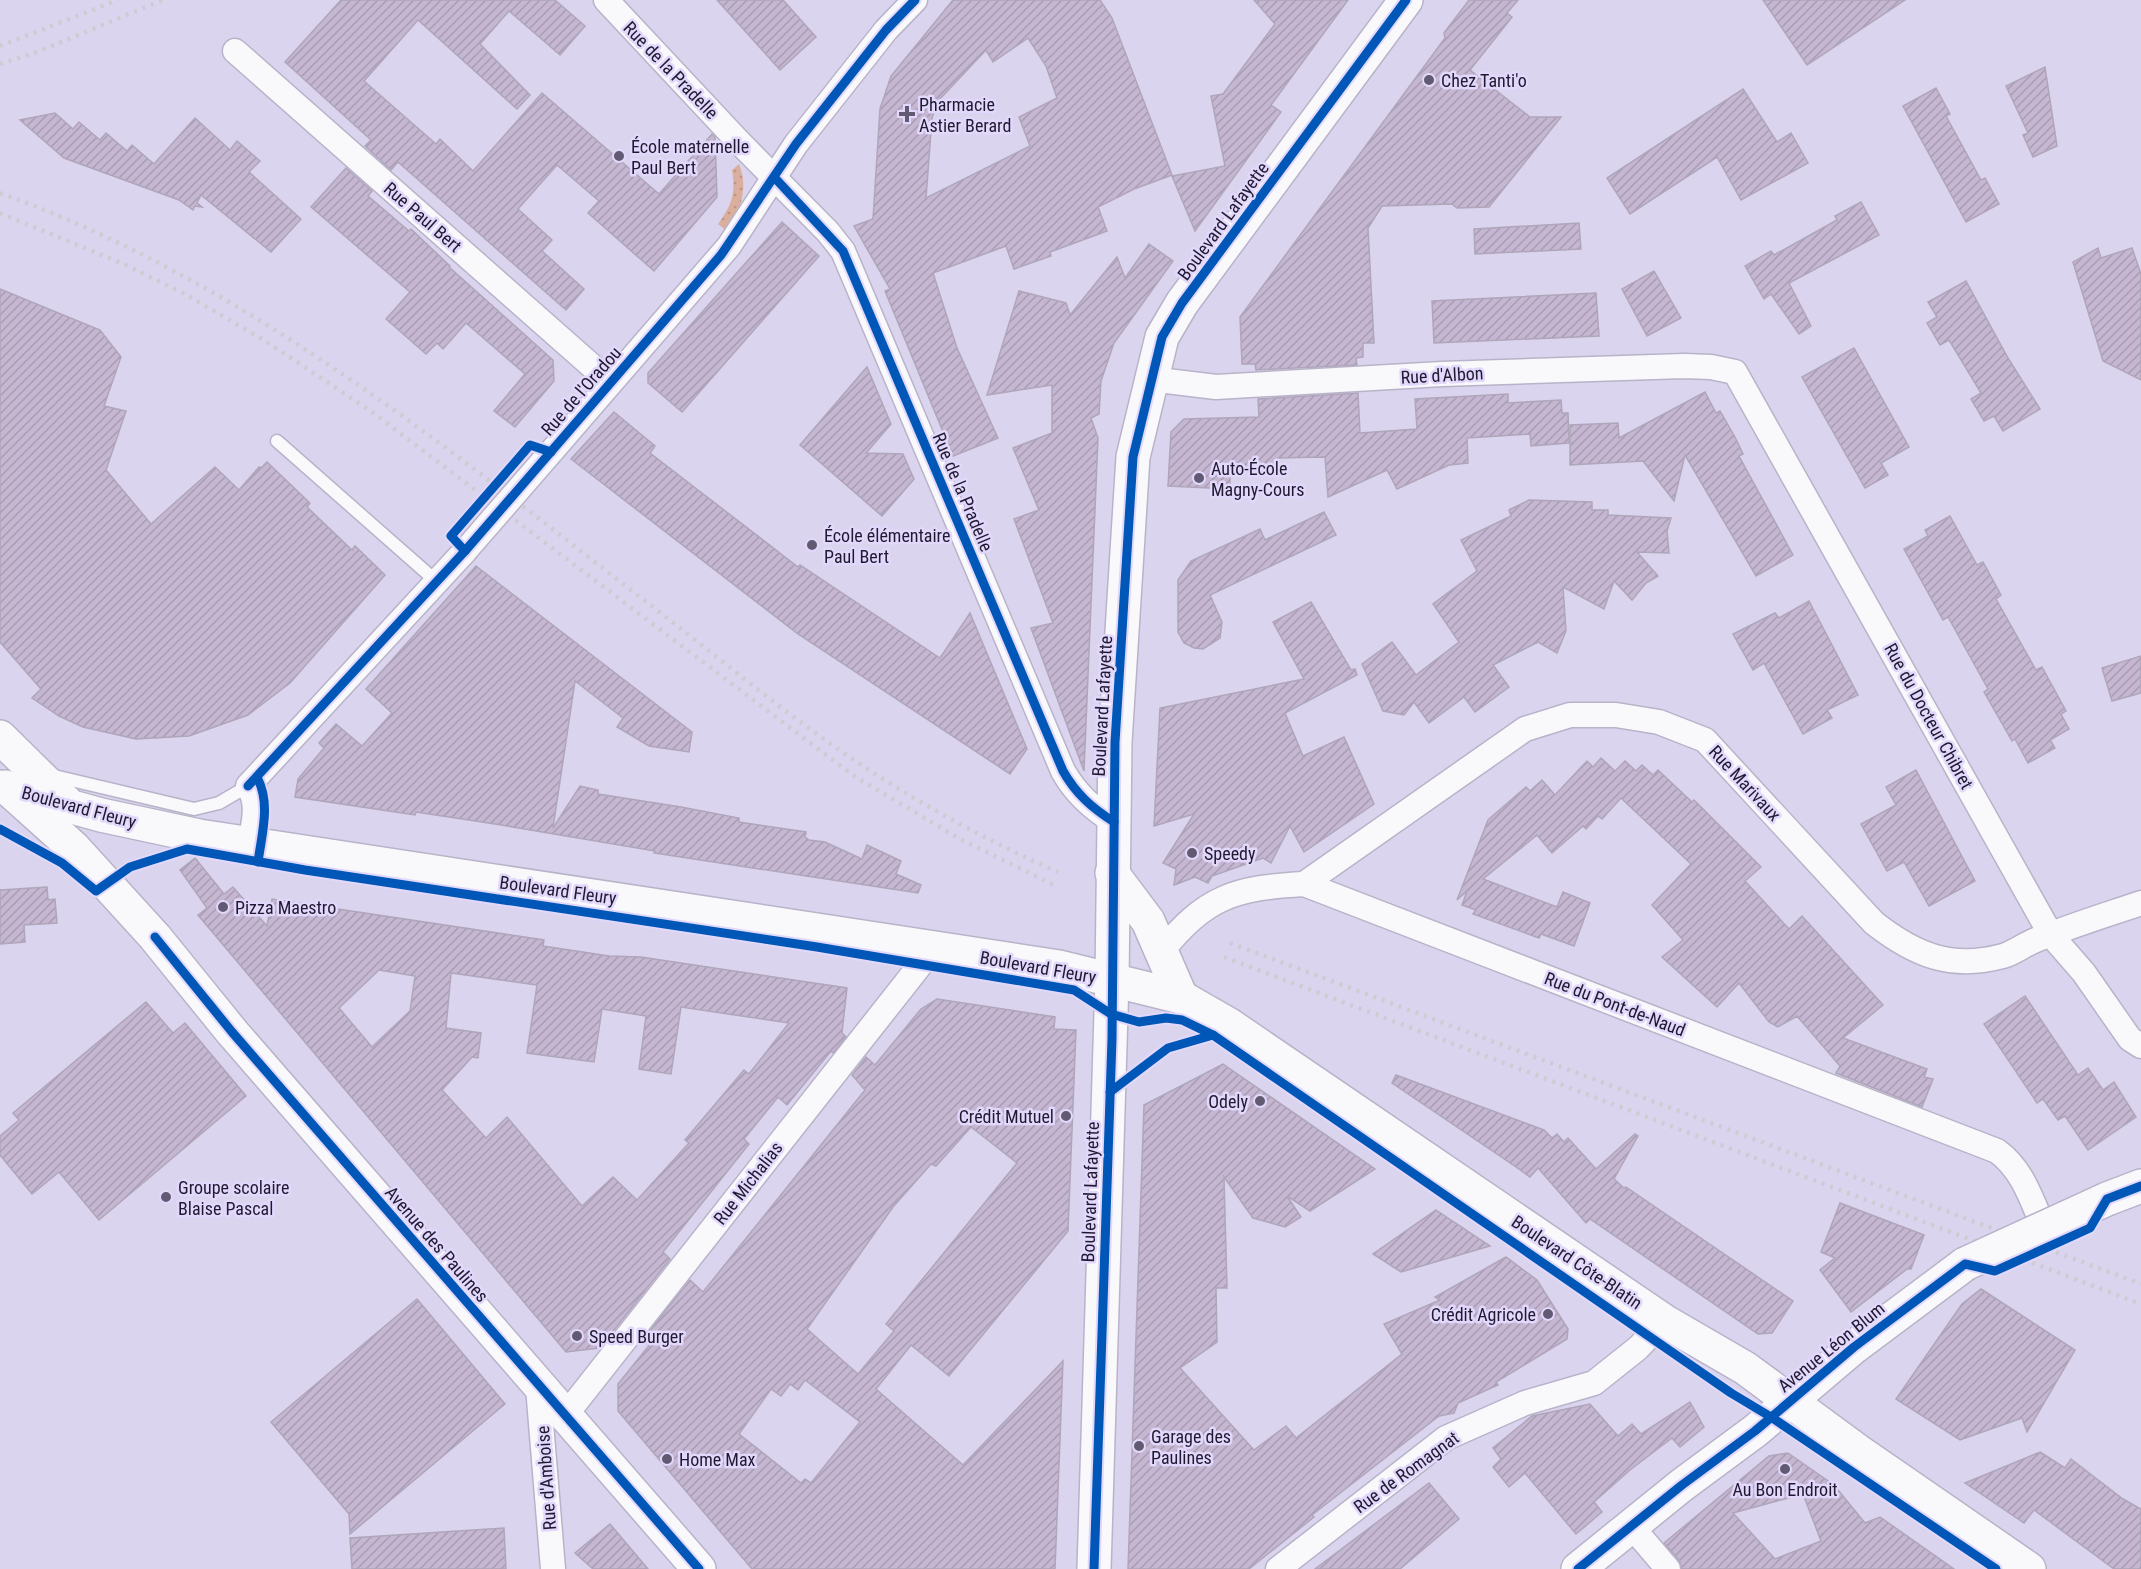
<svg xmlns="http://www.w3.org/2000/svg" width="2141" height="1569" font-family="'Roboto Condensed',sans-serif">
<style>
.grass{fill:url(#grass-dots)}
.building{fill:url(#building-hatch);stroke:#afa6ba;stroke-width:1.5;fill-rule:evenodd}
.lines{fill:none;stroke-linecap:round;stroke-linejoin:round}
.lane-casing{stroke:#b9b3c9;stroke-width:15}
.street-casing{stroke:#b9b3c9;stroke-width:27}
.secondary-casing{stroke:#b9b3c9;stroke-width:36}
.primary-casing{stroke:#b9b3c9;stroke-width:36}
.lane{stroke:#f9f9fc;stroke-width:12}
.street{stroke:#f9f9fc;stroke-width:24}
.secondary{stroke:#f9f9fc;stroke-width:33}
.primary{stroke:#f9f9fc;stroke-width:33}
.rail{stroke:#cdccd3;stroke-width:4.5;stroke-dasharray:3 6;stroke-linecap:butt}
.street-bridge-casing{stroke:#b9b3c9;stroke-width:27;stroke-linecap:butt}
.secondary-bridge-casing{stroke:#b9b3c9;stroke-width:36;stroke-linecap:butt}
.street-bridge{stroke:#f9f9fc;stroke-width:24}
.secondary-bridge{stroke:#f9f9fc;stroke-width:33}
.cycleway-casing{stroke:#e1d8fc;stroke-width:13}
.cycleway{stroke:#0057b8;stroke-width:9}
.poi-dot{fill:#615a72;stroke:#e1d8fc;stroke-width:2}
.labels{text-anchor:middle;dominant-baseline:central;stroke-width:5;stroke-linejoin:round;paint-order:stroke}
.street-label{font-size:18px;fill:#20192f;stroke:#e1d8fc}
.poi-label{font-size:18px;fill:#20192f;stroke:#e1d8fc;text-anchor:start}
</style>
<defs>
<pattern id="grass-dots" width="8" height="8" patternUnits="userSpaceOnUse" patternTransform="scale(1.5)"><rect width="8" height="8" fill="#daaf9d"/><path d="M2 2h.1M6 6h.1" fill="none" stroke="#bb9688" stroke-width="1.8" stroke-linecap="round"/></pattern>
<pattern id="building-hatch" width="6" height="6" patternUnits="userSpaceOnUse" patternTransform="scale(1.5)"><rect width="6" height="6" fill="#c5b6d1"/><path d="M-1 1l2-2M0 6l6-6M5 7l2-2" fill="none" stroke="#a99cb4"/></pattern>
</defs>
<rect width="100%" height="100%" fill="#dad4ee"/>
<path class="grass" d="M739 164C749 188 740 210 728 232L718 224C732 205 736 193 732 170Z"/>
<g class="building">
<path d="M341 0H555L585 26 560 55 509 11 480 44 530 95 517 109 418 20 364 81 436 144 440 139 473 171 542 93 659 194 712 134 715 137 717 197 654 271 588 213 599 201 557 165 518 209 552 240 542 251 584 289 566 310 398 162 391 170 365 146 371 140 285 62Z"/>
<path d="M717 0H783L816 37 780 70Z"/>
<path d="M953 0H1100L1112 18 1172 175 1134 189 1098 207 1107 231 1050 252 1051 256 1014 269 1006 246 933 273 957 348 998 438 953 456 885 291 890 289 854 226 873 219 880 109 891 76ZM1028 38 1046 66 1057 98 1019 117 1030 146 926 198 932 118 938 101 986 50 993 62Z"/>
<path d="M1254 0H1348L1271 105 1281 112 1195 231 1172 176 1225 166 1211 96 1223 94 1275 24Z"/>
<path d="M1469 0H1518L1507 13 1512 17 1470 70 1530 117H1561L1489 207 1457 208 1452 204 1382 206 1368 228 1374 343H1363V357L1356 358 1357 365 1256 370 1255 364H1242L1240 317 1445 38 1444 33Z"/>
<path d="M1763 0H1905L1807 65Z"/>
<path d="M2045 67 2057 146 2033 157 2023 135 2028 133 2006 86Z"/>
<path d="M1936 88 1950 114 1946 116 1981 180 1985 178 1999 204 1966 222 1903 106Z"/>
<path d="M1743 89 1777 142 1791 133 1808 163 1741 200 1717 157 1630 214 1607 178Z"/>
<path d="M55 113 73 129 79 122 100 140 106 133 127 151 132 145 154 164 195 118 230 150 237 141 260 161 249 172 301 219 271 252 201 195 197 203 202 207 195 206 193 210 179 200 64 158 20 120Z"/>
<path d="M346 168 372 191 368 196 409 231 411 229 450 266 449 267 553 360 554 381 515 427 494 411 525 374 466 323 443 349 437 343 426 354 386 319 410 292 311 207Z"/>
<path d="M1861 202 1879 235 1789 283 1811 326 1799 334 1771 294 1764 299 1745 266 1771 251 1774 255 1812 234 1837 220 1835 216Z"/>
<path d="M782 222 819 256 682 412 648 383V373Z"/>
<path d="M1579 223 1581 249 1475 254 1474 229Z"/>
<path d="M1149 244 1173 261 1114 343 1101 381 1099 414 1091 418 1098 438 1084 771 1031 628 1053 623 1014 519 1039 510 1013 448 1052 433V385L987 395 1019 291 1066 303 1070 315 1117 257 1125 278Z"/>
<path d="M2098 248 2101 258 2132 248 2141 274V380L2103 361 2073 262Z"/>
<path d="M1654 271 1681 318 1647 336 1622 289Z"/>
<path d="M1966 281 2008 358 2040 409 2003 431 1994 416 1984 421 1971 399 1981 393 1949 340 1940 345 1927 323 1937 317 1928 302Z"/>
<path d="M0 289 100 330 121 357 104 406 126 411 106 470 151 524 215 467 239 490 259 467 261 468 267 462 310 503 307 507 352 550 355 546 385 575 290 683 248 715 189 736 136 739 83 727 59 716 32 698 41 689 0 642Z"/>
<path d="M1596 293 1599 336 1434 343 1432 301Z"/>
<path d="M1854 348 1909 447 1881 463 1888 475 1865 488 1802 377Z"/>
<path d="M867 367 891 424 866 453 903 454 914 479 882 516 800 445Z"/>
<path d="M1705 392 1716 413 1720 411 1735 437 1743 454 1739 456 1793 555 1756 576 1685 455 1674 501 1643 461 1570 465V425L1618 423 1619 438Z"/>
<path d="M1358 393 1360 433 1417 429 1415 399 1508 394V403L1561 400 1562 413H1568L1569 443 1531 446 1530 434 1467 438 1468 463 1449 465 1397 489 1387 470 1328 497 1325 457 1278 458 1279 469 1230 468V489L1168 486 1171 432 1184 419 1259 417 1258 399Z"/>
<path d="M614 412 655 446 650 453 798 567 800 565 940 658 970 613 1027 749 1010 774 798 634 571 459Z"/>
<path d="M1529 500 1592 502V510H1608V515L1671 518 1667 531 1669 553 1637 552 1658 576 1646 583 1632 600 1614 581 1604 609 1563 587 1566 631 1557 653 1538 642 1493 665 1509 687 1475 712 1464 697 1429 723 1414 702 1404 715 1383 711 1362 664 1392 642 1416 675 1459 642 1433 604 1477 571 1461 540 1511 516 1509 510Z"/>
<path d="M1324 512 1336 535 1210 595 1222 622 1220 638 1203 649 1194 648 1184 643 1178 632V580L1191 561 1260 529 1265 540Z"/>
<path d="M1950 516 1977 565 1983 562 2001 595 1996 599 2036 670 2042 667 2066 711 2061 714 2069 729 2050 740 2055 748 2028 763 2015 739 2012 741 1984 692 1988 689 1948 617 1943 620 1904 549 1928 536 1925 530Z"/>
<path d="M476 566 692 732 689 752 649 746 617 727 623 718 575 681 553 828 580 786 598 790V794L681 807 739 818V822L806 832 805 837 809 840 825 842 862 859 867 845 901 861 896 874 921 885 918 893 654 853 655 851 495 824 416 812 415 815 295 797 298 779 324 748 319 743 336 724 362 746 392 713 366 689Z"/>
<path d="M1809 601 1858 695 1827 710 1832 718 1803 734 1764 663 1753 670 1733 634 1775 613 1779 618Z"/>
<path d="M1311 602 1351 670 1355 669 1357 675 1285 713 1303 756 1344 737 1374 804 1304 852 1290 826 1271 863 1263 858 1212 876 1208 883 1195 877 1174 885 1176 869 1163 863 1194 814 1154 826 1160 708 1304 679 1273 622Z"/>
<path d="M2141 656V693L2112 701 2102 668Z"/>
<path d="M1601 758 1615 771 1625 761 1636 771 1642 765 1653 775 1658 770 1692 802 1694 800 1761 867 1745 881 1789 929 1802 916 1883 1005 1843 1038 1927 1069 1924 1077 1933 1079 1922 1107 1836 1073 1840 1066 1797 1016 1778 1027 1769 1022 1739 983 1717 1007 1662 957 1683 940 1652 905 1691 864 1621 798 1602 819 1598 816 1586 829 1583 826 1552 853 1537 835 1483 879 1557 907 1563 892 1590 903 1574 946 1541 934 1539 938 1473 914 1476 910 1462 905 1467 891 1457 900 1488 820 1526 787 1530 791 1542 780 1555 795 1587 761 1593 767Z"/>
<path d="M1916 770 1975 881 1929 906 1904 862 1887 871 1861 824 1896 805 1886 787Z"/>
<path d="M195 858 224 894 233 887 267 926 272 899 544 940 543 946 609 956 641 957 847 988 842 1033 846 1037 833 1053 831 1051 787 1105 778 1097 744 1139 749 1144 663 1252 670 1259 600 1348 566 1352 198 915 207 908 180 870ZM379 970 415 976 410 1011 372 1047 339 1008ZM451 973 537 985 527 1053 594 1062 602 1009 646 1016 639 1069 671 1074 681 1007 789 1023 749 1074 744 1070 685 1140 689 1143 637 1200 613 1177 582 1206 507 1117 486 1138 442 1090 472 1057 478 1058 481 1033 446 1028Z"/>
<path d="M47 887 48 900 55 899 57 923 24 925 25 942 0 944V890Z"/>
<path d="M2025 996 2078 1075 2088 1068 2103 1090 2114 1082 2136 1117 2088 1150 2065 1116 2058 1120 2043 1099 2037 1103 1984 1024Z"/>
<path d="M937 999 1055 1017 1054 1029 1076 1030 1068 1231 949 1376 911 1345 876 1389 963 1465 1063 1361 1055 1569H752L618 1411V1384L651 1343 639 1344 690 1280 703 1292 865 1090 852 1075 866 1057 875 1065 921 1009ZM971 1127 1017 1163 886 1324 894 1331 858 1374 807 1329 893 1207 931 1164 936 1166ZM805 1380 860 1422 811 1483 805 1479 801 1483 739 1434 771 1389 781 1396 790 1384 798 1390Z"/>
<path d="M146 1002 173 1033 185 1023 246 1096 99 1220 59 1172 32 1194 0 1155V1136L19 1120 13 1113Z"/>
<path d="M1223 1064 1375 1169 1310 1211 1287 1196 1301 1217 1285 1227 1253 1218 1224 1177 1227 1288H1216L1217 1342 1180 1368 1254 1450 1286 1426 1296 1438 1402 1354 1384 1324 1440 1300 1435 1297 1506 1257 1537 1280 1568 1329 1567 1339 1496 1382 1498 1385 1458 1403 1454 1413 1439 1416 1312 1515 1314 1517 1249 1569H1128L1144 1105Z"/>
<path d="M1396 1075 1544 1130 1552 1138 1557 1134 1564 1142 1568 1138 1596 1169 1635 1134 1638 1136 1614 1179 1624 1188 1626 1187 1793 1301 1772 1333 1758 1334 1590 1219 1586 1223 1538 1168 1530 1177 1516 1167 1392 1083Z"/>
<path d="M1840 1203 1924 1235 1911 1269H1907L1851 1312 1820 1270 1835 1258 1821 1252Z"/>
<path d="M1436 1210 1490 1246 1401 1272 1373 1254Z"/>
<path d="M1981 1289 2075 1350 2027 1432 2022 1418 1960 1440 1896 1399 1962 1304Z"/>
<path d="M417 1299 505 1404 350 1534 349 1514 271 1422Z"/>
<path d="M1690 1402 1704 1427 1680 1447 1672 1438 1630 1470 1594 1502 1602 1512 1576 1534 1525 1473 1509 1487 1493 1467 1501 1459 1493 1448 1532 1416 1590 1404 1618 1436 1632 1424 1641 1434Z"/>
<path d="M2040 1452 2065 1468 2071 1459 2123 1499 2141 1509V1569H2114L2034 1510 2024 1523 1965 1483Z"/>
<path d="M1788 1453 1834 1485 1865 1523 1880 1517 1954 1569H1682L1679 1560 1664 1543 1769 1456ZM1803 1494 1821 1541 1775 1559 1733 1513Z"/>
<path d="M1429 1483 1459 1519 1400 1569H1315Z"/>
<path d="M610 1524 648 1569H593L575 1553Z"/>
<path d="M504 1528 506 1569H352L350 1538Z"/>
</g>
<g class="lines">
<defs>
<g id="lane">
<path d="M277 441 436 581"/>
<path d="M50 775 194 809 219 803 248 786"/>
</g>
<g id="street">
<path d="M606 0 739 142 828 232 843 251 1063 771C1076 794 1092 808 1114 822"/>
<path d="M235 51 610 382"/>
<path d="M1150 379 1216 387 1442 374 1684 366 1711 367 1735 372 2051 935 2084 973 2130 1039 2141 1046"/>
<path d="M551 452 729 246 796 144 886 30 915 0"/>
<path d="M250 844C253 824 260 804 248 786L465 551"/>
<path d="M1304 884 1525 729 1570 715H1616L1659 722 1705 740 1874 923C1915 955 1951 970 2003 956 2014 953 2025 944 2036 940 2070 926 2106 915 2141 903"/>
<path d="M1161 952C1206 896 1235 888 1304 884L1997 1151C2022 1169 2031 1198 2043 1226"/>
<path d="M538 1387 553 1569"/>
<path d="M564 1417 932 950"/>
<path d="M1632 1527 1668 1569"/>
<path d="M1278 1569 1446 1438 1525 1403 1594 1383 1638 1348 1664 1321"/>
</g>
<g id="secondary">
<path d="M6 787 74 848 155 937 232 1032 699 1569"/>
<path d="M2107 1199 2141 1186"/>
<path d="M1094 1569 1112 980"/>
<path d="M1578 1569 1682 1485 1755 1431 1854 1347 1965 1264"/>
</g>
<g id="primary">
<path d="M0 737 66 802"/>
<path d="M0 787 101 815 199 836 1059 967 1181 997 1228 1024 1664 1321 1745 1368 1858 1451 2029 1569"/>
<path d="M1112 873 1148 921 1181 997"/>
<path d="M1112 980 1115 742 1133 457 1162 337 1182 303 1406 0"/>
</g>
</defs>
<use href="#lane" class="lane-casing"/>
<use href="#street" class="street-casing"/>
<use href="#secondary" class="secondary-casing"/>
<use href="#primary" class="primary-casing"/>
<use href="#lane" class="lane"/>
<use href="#street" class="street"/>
<use href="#secondary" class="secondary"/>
<use href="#primary" class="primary"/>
<g class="rail">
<path d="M0 46 118 0"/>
<path d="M0 64 37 52 163 0"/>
<path d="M0 193C255 285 459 458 671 621 734 670 796 722 863 766 925 807 990 842 1058 872"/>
<path d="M0 213 126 265 185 294 267 342 372 412 854 776 960 839 1056 886"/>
<path d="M1230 943 2141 1284"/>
<path d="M1224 957 2141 1304"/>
</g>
<defs>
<path id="street-bridge" d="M465 551 551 452"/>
<path id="secondary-bridge" d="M1965 1264 2107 1199"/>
</defs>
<use href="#street-bridge" class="street-bridge-casing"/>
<use href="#secondary-bridge" class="secondary-bridge-casing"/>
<use href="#street-bridge" class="street-bridge"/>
<use href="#secondary-bridge" class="secondary-bridge"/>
<defs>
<g id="cycleway">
<path d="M774 177 843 251 1063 771C1076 794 1092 808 1114 822"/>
<path d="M465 551 451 536 530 445 551 452"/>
<path d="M257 777C271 804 262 832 258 862"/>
<path d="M248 786 465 551 721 255 796 144 886 30 915 0"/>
<path d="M0 829 62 863 96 891 130 867 187 849 305 870 817 947 1074 990 1111 1014 1139 1022 1166 1018 1182 1020 1213 1035 1731 1393 1771 1417 1996 1569"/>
<path d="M155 937 232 1032 699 1569"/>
<path d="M1110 1092 1168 1048 1213 1035"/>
<path d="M1094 1569 1112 1039 1115 742 1133 457 1162 337 1182 303 1406 0"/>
<path d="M1578 1569 1682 1485 1755 1431 1854 1347 1965 1264 1995 1271 2090 1228 2107 1199 2141 1186"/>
</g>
</defs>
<use href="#cycleway" class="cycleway-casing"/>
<use href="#cycleway" class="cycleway"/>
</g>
<g class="poi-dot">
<circle cx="1429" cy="80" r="6"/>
<path d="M904 105h6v6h6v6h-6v6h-6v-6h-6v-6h6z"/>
<circle cx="619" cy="156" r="6"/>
<circle cx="1199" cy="478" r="6"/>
<circle cx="812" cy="545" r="6"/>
<circle cx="1192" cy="853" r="6"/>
<circle cx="223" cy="907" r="6"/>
<circle cx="1260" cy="1101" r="6"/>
<circle cx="1066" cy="1116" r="6"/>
<circle cx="166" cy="1197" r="6"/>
<circle cx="1548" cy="1314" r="6"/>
<circle cx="577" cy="1336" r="6"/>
<circle cx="1139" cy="1446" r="6"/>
<circle cx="667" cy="1459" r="6"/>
<circle cx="1785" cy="1469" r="6"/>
</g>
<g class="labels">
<g class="street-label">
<text transform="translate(671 70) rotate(46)">Rue de la Pradelle</text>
<text transform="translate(423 217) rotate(41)">Rue Paul Bert</text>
<text transform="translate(1223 221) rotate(-54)">Boulevard Lafayette</text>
<text transform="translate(1442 375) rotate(-3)">Rue d'Albon</text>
<text transform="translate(581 391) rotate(-49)">Rue de l'Oradou</text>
<text transform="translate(963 492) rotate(67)">Rue de la Pradelle</text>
<text transform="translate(1102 706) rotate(-87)">Boulevard Lafayette</text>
<text transform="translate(1929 716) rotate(61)">Rue du Docteur Chibret</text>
<text transform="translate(1745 783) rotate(47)">Rue Marivaux</text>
<text transform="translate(79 807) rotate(15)">Boulevard Fleury</text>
<text transform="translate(558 890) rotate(8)">Boulevard Fleury</text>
<text transform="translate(1038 967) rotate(10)">Boulevard Fleury</text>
<text transform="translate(1615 1004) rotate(21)">Rue du Pont-de-Naud</text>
<text transform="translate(748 1183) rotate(-52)">Rue Michalias</text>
<text transform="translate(1090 1192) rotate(-88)">Boulevard Lafayette</text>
<text transform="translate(437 1244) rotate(49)">Avenue des Paulines</text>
<text transform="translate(1577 1262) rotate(34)">Boulevard Côte-Blatin</text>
<text transform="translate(1831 1347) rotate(-39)">Avenue Léon Blum</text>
<text transform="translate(1406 1472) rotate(-36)">Rue de Romagnat</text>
<text transform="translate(546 1478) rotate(-94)">Rue d'Amboise</text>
</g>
<g class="poi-label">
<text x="1441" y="80">Chez Tanti'o</text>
<text x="919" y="104">Pharmacie<tspan x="919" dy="21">Astier Berard</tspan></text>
<text x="631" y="146">École maternelle<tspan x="631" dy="21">Paul Bert</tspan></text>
<text x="1211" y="468">Auto-École<tspan x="1211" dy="21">Magny-Cours</tspan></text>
<text x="824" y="535">École élémentaire<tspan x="824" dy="21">Paul Bert</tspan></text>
<text x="1204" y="853">Speedy</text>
<text x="235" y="907">Pizza Maestro</text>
<text x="1248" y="1101" text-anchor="end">Odely</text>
<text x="1054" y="1116" text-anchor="end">Crédit Mutuel</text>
<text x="178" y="1187">Groupe scolaire<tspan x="178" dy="21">Blaise Pascal</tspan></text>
<text x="1536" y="1314" text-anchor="end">Crédit Agricole</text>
<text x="589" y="1336">Speed Burger</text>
<text x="1151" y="1436">Garage des<tspan x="1151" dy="21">Paulines</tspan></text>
<text x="679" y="1459">Home Max</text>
<text x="1785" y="1489" text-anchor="middle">Au Bon Endroit</text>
</g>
</g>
</svg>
